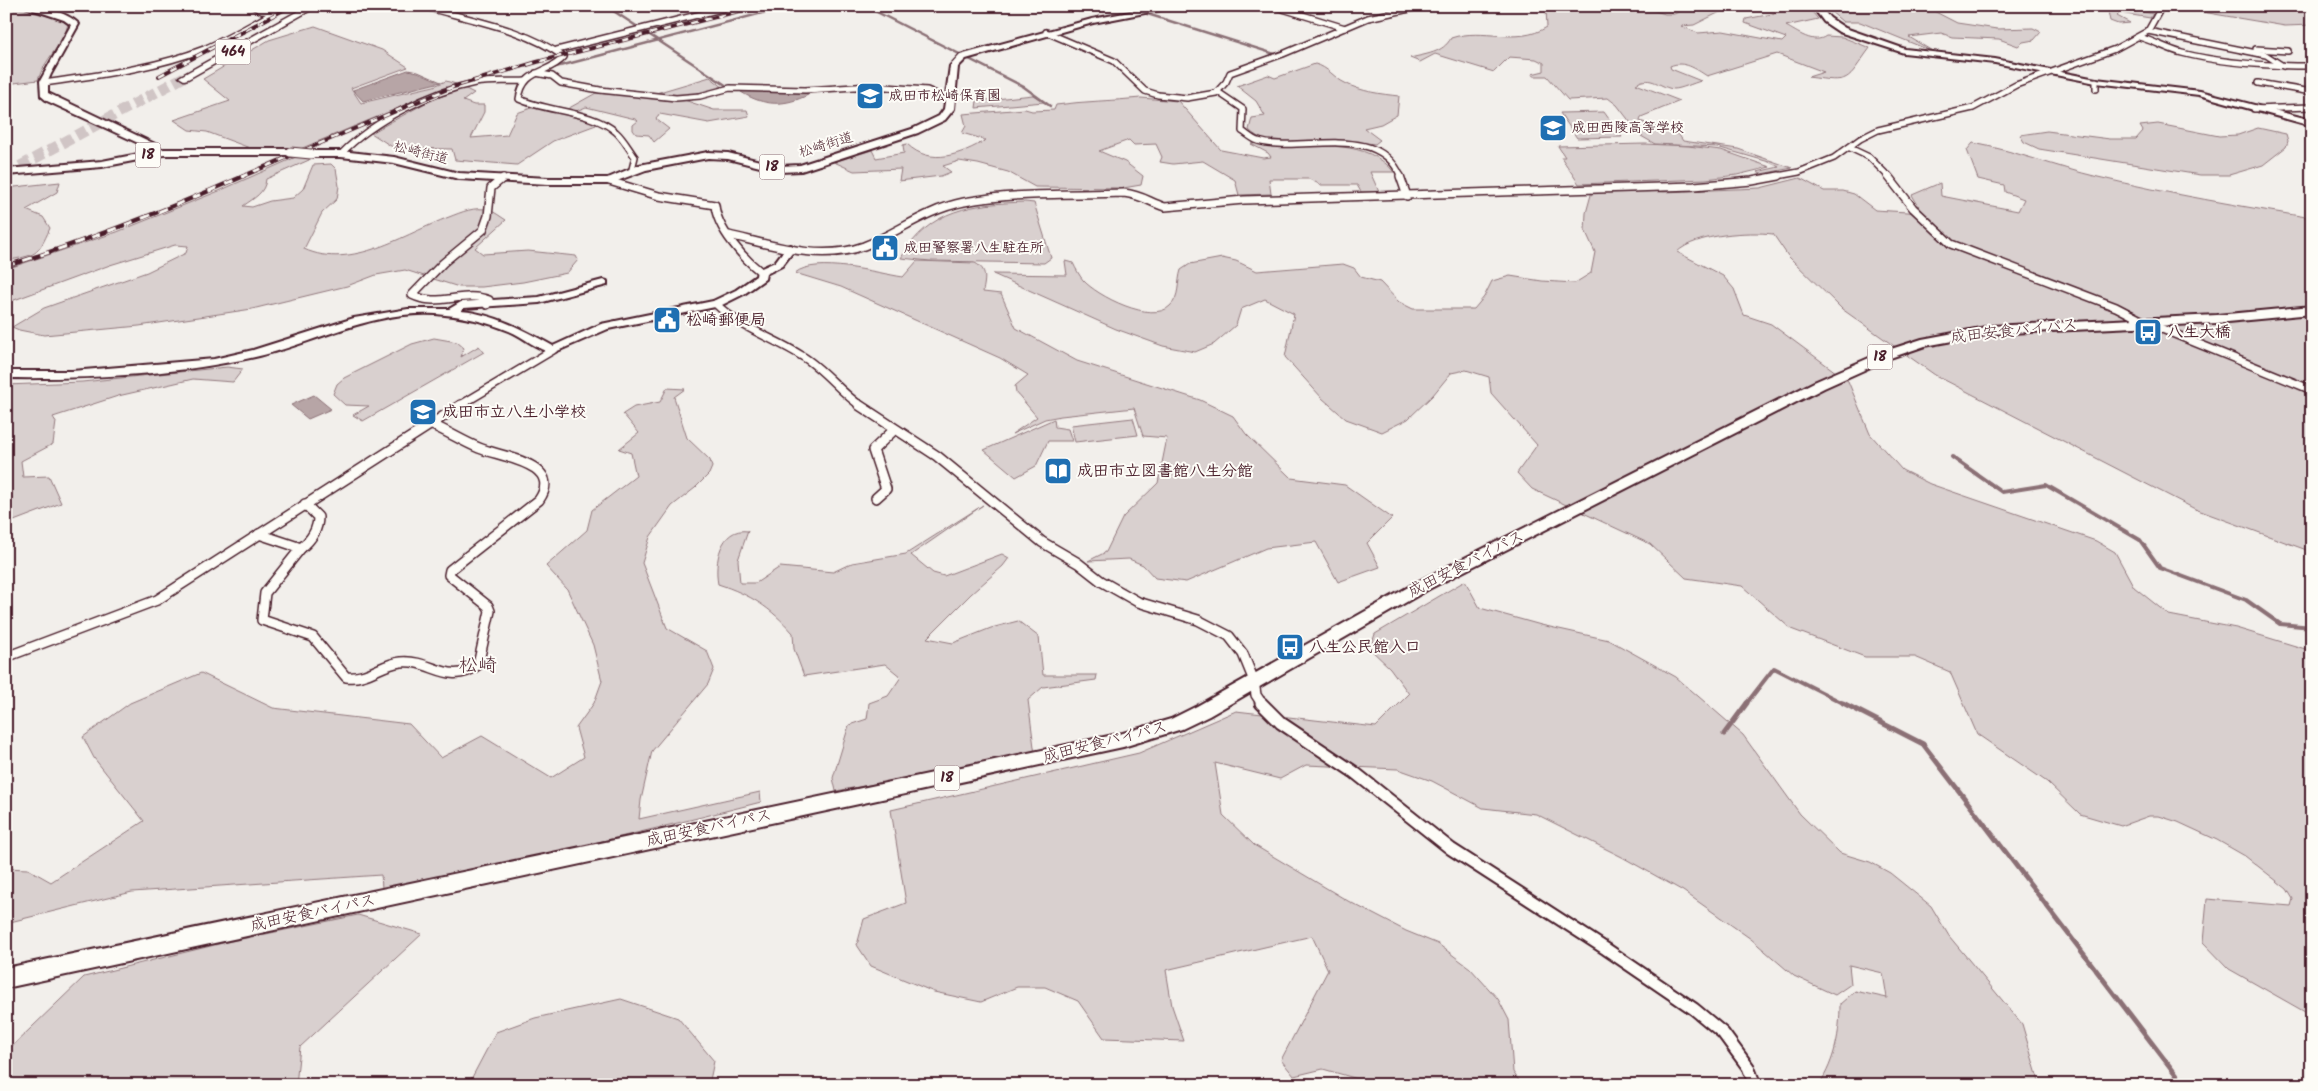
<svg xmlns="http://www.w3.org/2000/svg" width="2318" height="1091" font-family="Kalam,'Klee One',sans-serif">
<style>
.green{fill:#d9d0cf;stroke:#92787d}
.water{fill:#b7a5a6;stroke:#8b6f75}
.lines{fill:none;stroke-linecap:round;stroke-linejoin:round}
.stream-far2{stroke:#8b6f75;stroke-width:2.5}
.stream-far1{stroke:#8b6f75;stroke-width:4}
.stream{stroke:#8b6f75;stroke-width:5}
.highway-tunnel{stroke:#d0c5c5;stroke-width:11;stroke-dasharray:11 5;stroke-linecap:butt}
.street-far3-casing{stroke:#4a1f2b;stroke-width:8}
.street-far2-casing{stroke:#4a1f2b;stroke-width:10}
.street-far1-casing{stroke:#4a1f2b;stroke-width:12}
.street-casing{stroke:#4a1f2b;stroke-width:15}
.secondary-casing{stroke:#4a1f2b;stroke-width:4}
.primary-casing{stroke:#4a1f2b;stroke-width:4}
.highway-casing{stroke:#4a1f2b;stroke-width:3}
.street-far3{stroke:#fdfcf7;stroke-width:5}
.street-far2{stroke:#fdfcf7;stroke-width:7}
.street-far1{stroke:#fdfcf7;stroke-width:9}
.street{stroke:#fdfcf7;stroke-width:11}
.secondary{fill:#fdfcf7;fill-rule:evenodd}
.primary{fill:#fdfcf7;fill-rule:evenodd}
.highway{fill:#fdfcf7;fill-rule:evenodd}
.rail-far1-casing{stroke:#4a1f2b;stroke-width:4}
.rail-casing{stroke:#4a1f2b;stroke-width:4.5}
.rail-far1{stroke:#fdfcf7;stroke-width:2.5;stroke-dasharray:7;stroke-linecap:butt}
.rail{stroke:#fdfcf7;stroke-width:3;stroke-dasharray:9;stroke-linecap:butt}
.primary-bridge-casing{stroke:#4a1f2b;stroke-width:11;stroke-linecap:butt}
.primary-bridge{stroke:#fdfcf7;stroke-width:9}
.labels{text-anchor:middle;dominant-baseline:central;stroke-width:4;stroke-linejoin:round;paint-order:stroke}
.far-poi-label{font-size:14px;font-weight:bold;fill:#4a1f2b;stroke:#fdfcf7;text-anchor:start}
.far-street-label{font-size:14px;fill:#4a1f2b;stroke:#fdfcf7}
.shield{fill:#fdfcf7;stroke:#806168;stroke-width:1}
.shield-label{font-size:15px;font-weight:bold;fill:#4a1f2b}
.poi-label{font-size:16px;font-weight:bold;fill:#4a1f2b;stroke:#fdfcf7;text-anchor:start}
.street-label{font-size:16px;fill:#4a1f2b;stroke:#fdfcf7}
.quarter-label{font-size:19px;fill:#4a1f2b;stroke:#fdfcf7}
</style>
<rect width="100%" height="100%" fill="#f2efeb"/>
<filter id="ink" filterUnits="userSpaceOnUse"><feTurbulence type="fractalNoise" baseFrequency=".02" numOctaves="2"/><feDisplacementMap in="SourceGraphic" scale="10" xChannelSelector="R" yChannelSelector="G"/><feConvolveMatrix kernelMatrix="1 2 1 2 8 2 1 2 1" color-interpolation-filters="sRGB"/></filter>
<g filter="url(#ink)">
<g class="green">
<path d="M6 6 57 18 68 24C64 44 44 59 38 80L6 84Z"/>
<path d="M1544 6H1639L1665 14H1674L1692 6H1732L1694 25 1681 26 1698 33 1723 31 1782 42 1786 38 1745 23 1746 19 1772 14 1790 6H1807L1818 19 1786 26C1797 32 1814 45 1826 36L1842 37 1870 48C1845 82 1852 83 1808 77L1824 72 1777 54 1707 76C1696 69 1684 60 1670 66L1671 69 1701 81C1693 83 1681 89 1674 89 1660 88 1651 74 1636 84L1680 101 1641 117 1640 121 1679 135 1683 141 1738 149 1792 168 1761 174 1757 172 1779 167 1769 162 1717 147 1655 144 1641 136 1617 105 1608 98 1568 100 1547 76H1533L1532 74 1544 71V63L1536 59 1509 57 1494 72 1435 54 1420 62 1410 58C1426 54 1443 53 1451 38 1483 27 1517 46 1547 27L1546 9Z"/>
<path d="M1824 6H1924L1957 23 1997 29 2033 28 2041 32 2034 40 2023 42 2018 46 1999 39 1952 37 1941 33 1909 37 1934 52 1860 22H1843Z"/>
<path d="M2107 6H2128V8L2153 14 2150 18 2120 13 2117 16 2130 23 2118 24 2110 21Z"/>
<path d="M2167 6H2312V25L2285 26Z"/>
<path d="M315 26 382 50 408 67 351 88 361 103 434 86 446 81 456 84 300 149 258 151 207 132 189 130 174 120 230 101 203 79 269 40Z"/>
<path d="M1315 64C1328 67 1334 78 1345 83 1362 92 1381 94 1399 96L1397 115 1381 124 1364 128 1380 140 1375 144C1359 142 1341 140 1325 140 1300 140 1269 150 1249 130L1252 118 1265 116 1256 101 1237 86 1268 75 1275 78Z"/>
<path d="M710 77 724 88C700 95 681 96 656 93Z"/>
<path d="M464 88 474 93 463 101 474 105H484V112L471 138 507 135 517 113 531 108 562 112 596 93 684 100 714 110H747L749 116 709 123 660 114 656 119 669 129 654 142 649 135 636 134 633 130V125L638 121 635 119 586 107 569 114 596 123V125L553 141 517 165 455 160 452 149 394 148 371 133 429 101Z"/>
<path d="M1033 95 1044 102 976 108 977 101Z"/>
<path d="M1141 98 1178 101 1221 150 1263 158 1271 157 1268 153 1251 144C1261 142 1271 146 1282 146 1320 147 1367 139 1394 172H1370L1379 192H1361L1357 185H1321L1309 179H1269L1271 194 1239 195 1235 180 1203 161 1173 164 1160 162 1162 157 1156 144 1134 145 1129 140 1099 151 1125 162 1143 176 1141 185 1123 188 1035 187 1008 172 978 164 959 161 943 166 951 172 941 176 899 181 901 169 854 171 834 162 872 150 876 158 904 153 903 145 907 144C931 167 962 154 986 140L962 133 966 126 963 114 1025 109 1032 111 1054 110 1056 105C1084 101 1112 101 1141 98Z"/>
<path d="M1604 112 1622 137 1577 138 1560 113Z"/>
<path d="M2158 124 2219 136 2238 135 2258 128 2286 134 2288 141 2286 147 2263 165 2229 175H2200L2039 149 2024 142 2020 135 2047 131 2110 139H2136L2143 131 2140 126Z"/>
<path d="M1973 143C2016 151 2056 167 2098 177 2169 194 2240 206 2312 218V552L2195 509 1935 375 1842 309 1788 256 1773 234C1749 231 1696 234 1677 252L1723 276 1734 289 1744 315 1771 324 1848 381 1870 434 1902 470 1930 484 2096 541 2115 552 2134 587 2169 615 2236 628 2312 651V1019L2305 1012 2229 969 2203 942 2207 899 2291 906 2293 899 2287 889 2245 856 2217 840 2178 822 2159 816H2149L2121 826 2080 814 2047 782 1977 734 1950 672 1915 657H1865L1791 629 1742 586 1686 578 1650 544 1532 489 1517 473 1537 445 1491 393 1489 377 1466 370 1451 373 1433 395 1408 419 1382 432 1346 419 1322 398 1285 357 1294 314 1265 299 1241 309 1236 325 1214 344 1195 352 1163 346 1116 329 993 274 1067 275 1065 261 1073 263C1076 269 1079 275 1083 280 1097 296 1152 324 1170 306 1180 297 1177 282 1181 270L1190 264 1222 258 1236 261 1257 271 1343 264 1354 268 1361 277 1380 282 1399 302 1413 309H1474L1484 297 1492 281 1510 276 1542 281 1575 283 1591 273 1595 252 1585 230 1586 213 1592 191 1618 189 1664 192 1760 188 1800 178 1824 191H1843L1854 194 1875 210 1923 213 1912 195 1940 183 1941 196 2018 211 2024 199 2005 192 2004 185 1978 179 1967 150Z"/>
<path d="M1645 144 1688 146 1721 150 1770 167 1737 175 1706 179 1579 184 1561 157H1565L1558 146Z"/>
<path d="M296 157H310L309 160 266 179C265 193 254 198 243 206L252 207 270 201 293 198 303 189 313 165 331 164 336 169 339 186 337 199 322 213 304 249C352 271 404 234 449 217 462 212 475 206 489 210 495 212 501 217 506 220L475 248 483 254 528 251 576 256 578 260 567 273 523 282 482 287H459L405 270 376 275 347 286 252 309 139 326 44 335 19 330 12 327 44 308 147 272 186 253 188 246 175 245 110 265 6 303V269L117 232 219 191Z"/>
<path d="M60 182 57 192 26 210 43 217 50 228C37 258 36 254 6 261V188Z"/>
<path d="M1025 202 1034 203 1051 258 1044 263 930 261 901 258C930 208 973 204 1025 202Z"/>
<path d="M917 261 975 263C988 270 985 279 983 292L1001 294 1016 328 1077 361 1200 400 1233 416 1246 434 1291 478 1345 485 1392 518 1367 543 1380 567 1338 582 1316 542 1266 548 1186 582 1155 578 1143 565 1129 559 1088 561 1106 552 1123 517 1158 483 1167 438 1143 436 1134 408 1061 416 1045 419 1012 434 1037 417 1016 392 1015 386 1028 375 1000 358 841 287 795 273C816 256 877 273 903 277Z"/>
<path d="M434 338 457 342 464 348 461 357 479 346 484 352 363 421 353 415 369 406 345 405 333 394 337 384 344 378 412 344Z"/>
<path d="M227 367 243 369 233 382 193 379 118 396 53 417 56 422 53 444 21 461 23 477 49 476 61 503 6 524V385L82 382Z"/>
<path d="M667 388 685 389 674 397 687 438 710 460 712 467 709 474 695 488 672 506 650 537 642 563 667 628 707 651 714 669 708 684 652 751 641 800 639 819 760 792 761 802C636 834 510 864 382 888L381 875 132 892 6 923V868L28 869 51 882 144 821 94 758 83 737 130 703 201 673 273 708 409 724 441 758 482 736 551 778 584 757 576 728 594 703 602 681 593 645 567 589 546 566 587 530 592 510 636 476 631 453 619 449 639 433 623 414 634 407 660 402Z"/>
<path d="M1133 418 1138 435 1075 442 1071 425Z"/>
<path d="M1054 419 1055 427 1068 429 1072 441H1048L1036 466 1016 477 984 450Z"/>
<path d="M983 505 911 555 933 573 944 576 1002 554 1009 558 1003 566 971 594 927 638 953 643 991 628 1018 621 1039 637 1043 675H1097L1096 680 1043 687 1028 700 1035 755 836 791 833 778 849 725 867 719 869 703 888 696 901 677 885 664 804 676 794 649 793 633C770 607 751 595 718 584 714 563 720 527 748 531L738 560 740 583H756L780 567 833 572 852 563 906 554Z"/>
<path d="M1465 581 1480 608 1541 625 1609 640 1676 677 1743 735 1800 814 1840 853 1870 862 1890 873 1931 906 1949 936 2022 1024 2040 1085H1819C1835 1060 1840 1033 1840 1004L1855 991 1887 998 1883 973 1849 965 1851 984 1835 995 1794 976 1751 939 1683 891 1622 857 1536 814 1483 808 1432 781 1398 769 1306 765 1280 779 1215 763 1223 815 1254 845 1348 901 1406 931 1438 944 1470 968 1498 999 1509 1020 1513 1072 1522 1085H1379L1323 1069 1294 1076 1281 1060 1328 970 1312 936 1166 970 1172 1006 1184 1041 1104 1038 1078 1001 1045 987H1017L981 1002 934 992 871 966 857 945 864 919 906 903 891 810 1139 753 1236 711 1376 727 1409 694 1390 668 1370 649 1375 634Z"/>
<path d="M358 915 422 934 300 1047 296 1085H6V1052L84 977 227 942Z"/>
<path d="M621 999 678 1018 714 1061 709 1085H468L496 1032 535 1018Z"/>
</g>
<g class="water">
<path d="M408 70 418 72 441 82 363 101 353 90Z"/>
<path d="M747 89 805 91 808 95C785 106 765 107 741 92Z"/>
<path d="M314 395 331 409 308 419 291 405Z"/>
</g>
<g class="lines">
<g class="stream-far2">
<path d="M606 6 727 86H732"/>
<path d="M865 6 1024 87 1050 106"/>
<path d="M1122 6 1278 55"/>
<path d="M552 68 789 6"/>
</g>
<g class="stream-far1">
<path d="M1952 457 2002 492 2046 485 2140 540 2160 568 2246 600 2280 624 2312 627"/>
<path d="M1746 704 1774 668 1845 704"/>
</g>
<g class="stream">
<path d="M1843 703 1923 744 2184 1085"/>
<path d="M1724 734 1747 703"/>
</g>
<path class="highway-tunnel" d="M6 174 184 77"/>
<defs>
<g id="street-far3">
<path d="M253 6 262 11 274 12"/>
<path d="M422 6C469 20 524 28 564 57 548 75 523 68 519 99 547 112 593 111 616 132 623 138 629 149 635 157L632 169 635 170"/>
<path d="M1273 6 1345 28"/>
<path d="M2148 31 2266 55 2283 66"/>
<path d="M1046 32 1114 61 1145 91 1158 95 1187 98 1216 93 1226 82 1230 73 1283 54 1368 18 1423 6"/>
<path d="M2139 37C2154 41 2167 49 2182 53 2224 64 2269 66 2312 66"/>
<path d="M2256 49 2288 51"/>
<path d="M557 50 733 6"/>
<path d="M536 73 552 76 561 83 600 90 676 98 700 96 730 88 805 90 872 86 927 90 950 100"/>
<path d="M2096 81V89"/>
<path d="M44 83C98 75 153 69 204 49 232 37 258 21 285 6"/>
<path d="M2258 83 2312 92"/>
<path d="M1218 92 1243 109 1242 131C1247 134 1252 139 1258 141 1302 154 1378 121 1401 177"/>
<path d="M2254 109 2312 107"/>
<path d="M1850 148 1869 157 1889 177"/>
<path d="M341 154C373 121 430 92 475 83 492 80 508 82 525 81"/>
<path d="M1772 177 1799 172 1834 158 1860 139 1878 130 1973 108 2016 85 2115 49 2148 31 2162 6"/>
</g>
<g id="street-far2">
<path d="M1400 176 1407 196"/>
<path d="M1888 176 1913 208 1951 244 2116 307 2145 322 2312 390"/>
<path d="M609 181 659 196 715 205C717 229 743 258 761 272"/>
<path d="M729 235C772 245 820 262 864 246 899 232 925 210 964 202 1016 192 1072 195 1124 193 1142 195 1149 202 1165 207L1244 200 1694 186 1752 181 1779 176"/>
<path d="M716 304C740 328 774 338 802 356 824 369 840 392 861 406"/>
<path d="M487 305 489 300C463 290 438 308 412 295L443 263 483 230 488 216 491 188 503 178"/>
<path d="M459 406 553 350"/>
</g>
<g id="street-far1">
<path d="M859 405 937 456 1042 542 1078 563 1101 581 1138 602 1198 620 1229 636 1243 654 1254 681 1256 695 1262 704"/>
<path d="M876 498 886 489 873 450 894 430"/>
<path d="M259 534 301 548 265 593 262 620 313 637 346 677C367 680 381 664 401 662 431 659 449 687 478 665L490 611 488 606 449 575 450 570 539 500C564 463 501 457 479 448 462 441 447 431 430 424"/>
<path d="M301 548C311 540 318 530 318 517L305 504"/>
<path d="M6 657 157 600 461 405"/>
</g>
<path id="street" d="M1261 703 1281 723 1354 772 1451 849 1606 949 1694 1009 1723 1033 1748 1067 1755 1085"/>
<g id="secondary">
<path d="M22 6C39 6 66 11 79 24L51 74 48 81V93L155 144 161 150 159 155H153L152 151 149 148 47 101 41 96 40 81 71 25 64 20Z"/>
<path d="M1812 6H1819L1830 18 1845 28 1905 49 1995 59 2096 79 2200 91 2312 120V126L2199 95 2096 83 1995 63 1904 53 1839 32 1824 22Z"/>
<path d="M791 245 796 248 782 266 766 274 765 279 744 294 720 306 608 329 553 353C537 350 524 337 509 331 485 321 461 316 436 314 372 310 315 343 255 357 175 375 89 379 6 378V371H72L214 359 253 350 354 318 408 309H449L461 302 539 297 603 280 607 281V285L539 303 464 308 461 311C495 314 524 330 553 346L601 324 713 301 736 290 756 276 757 270 775 262 787 246Z"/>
</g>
<g id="primary">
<path d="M1162 6H1181L1093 23 966 59 958 67 954 109 945 120 918 133 801 171 780 172 728 159 708 158 646 170 609 184H548L459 179 394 163 341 157H311L306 154 311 151H341L394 157 459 173 548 178H608L639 165 708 152 728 153 780 166 800 165 912 129 939 116 944 109 950 66 960 55 1092 19Z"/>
<path d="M164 149H290L295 152 290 155H164L102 167 6 175V169L102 161Z"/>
<path d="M2312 306V314L2217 323 1991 334 1925 346 1893 357 1824 388 1429 589 1209 716 1182 729 1123 747 6 988V968L1123 733 1171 719 1197 706 1419 581 1814 382 1885 351 1922 339 1991 326 2217 315Z"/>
</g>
<path id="highway" d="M307 6H318L188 79 184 80 179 77Z"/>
</defs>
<use href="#street-far3" class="street-far3-casing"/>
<use href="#street-far2" class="street-far2-casing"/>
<use href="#street-far1" class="street-far1-casing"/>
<use href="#street" class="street-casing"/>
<use href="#secondary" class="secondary-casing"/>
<use href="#primary" class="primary-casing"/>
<use href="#highway" class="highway-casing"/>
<use href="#street-far3" class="street-far3"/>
<use href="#street-far2" class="street-far2"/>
<use href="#street-far1" class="street-far1"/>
<use href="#street" class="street"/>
<use href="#secondary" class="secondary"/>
<use href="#primary" class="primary"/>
<use href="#highway" class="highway"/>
<defs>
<g id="rail-far1">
<path d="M159 76 291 6"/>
<path d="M241 177 450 88 537 62 759 6"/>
</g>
<path id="rail" d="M6 266C88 241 166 210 244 176"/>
</defs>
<use href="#rail-far1" class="rail-far1-casing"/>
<use href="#rail" class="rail-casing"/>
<use href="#rail-far1" class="rail-far1"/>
<use href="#rail" class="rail"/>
<defs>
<path id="primary-bridge" d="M290 152 311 154"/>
</defs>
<use href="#primary-bridge" class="primary-bridge-casing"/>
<use href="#primary-bridge" class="primary-bridge"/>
</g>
</g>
<defs>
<symbol id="school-square" viewBox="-11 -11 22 22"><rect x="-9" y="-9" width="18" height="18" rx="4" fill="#1f6fb2" stroke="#fdfcf7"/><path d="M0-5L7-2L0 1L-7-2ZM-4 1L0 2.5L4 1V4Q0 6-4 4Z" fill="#fff"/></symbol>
<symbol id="civic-square" viewBox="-11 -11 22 22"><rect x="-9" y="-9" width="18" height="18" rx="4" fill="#1f6fb2" stroke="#fdfcf7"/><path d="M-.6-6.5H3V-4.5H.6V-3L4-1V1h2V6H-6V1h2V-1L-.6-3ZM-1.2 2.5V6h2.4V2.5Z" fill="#fff"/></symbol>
<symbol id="bus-square" viewBox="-11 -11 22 22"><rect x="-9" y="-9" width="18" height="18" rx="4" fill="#1f6fb2" stroke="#fdfcf7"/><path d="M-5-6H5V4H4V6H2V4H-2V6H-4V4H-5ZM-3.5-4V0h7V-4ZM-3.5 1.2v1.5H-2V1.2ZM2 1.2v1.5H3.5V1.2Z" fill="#fff"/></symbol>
<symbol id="library-square" viewBox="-11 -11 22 22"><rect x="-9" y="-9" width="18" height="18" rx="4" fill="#1f6fb2" stroke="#fdfcf7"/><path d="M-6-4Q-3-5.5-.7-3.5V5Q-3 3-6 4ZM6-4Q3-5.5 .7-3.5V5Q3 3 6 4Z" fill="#fff"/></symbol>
</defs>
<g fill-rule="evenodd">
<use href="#school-square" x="854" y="80" width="32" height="32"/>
<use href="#school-square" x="1537" y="112" width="32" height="32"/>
<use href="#civic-square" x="869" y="232" width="32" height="32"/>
<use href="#civic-square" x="651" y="304" width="32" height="32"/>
<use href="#bus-square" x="2132" y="316" width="32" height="32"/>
<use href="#school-square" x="407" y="396" width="32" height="32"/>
<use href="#library-square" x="1042" y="455" width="32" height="32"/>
<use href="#bus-square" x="1274" y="631" width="32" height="32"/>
</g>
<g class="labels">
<g class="far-poi-label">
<text x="889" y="96">成田市松崎保育園</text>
<text x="1572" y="128">成田西陵高等学校</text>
<text x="904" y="248">成田警察署八生駐在所</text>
</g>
<g class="far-street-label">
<text transform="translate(826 145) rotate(-17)">松崎街道</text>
<text transform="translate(421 153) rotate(14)">松崎街道</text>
</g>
<g class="shield">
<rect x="215.5" y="39.5" width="35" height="25" rx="4"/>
<rect x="135.5" y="142.5" width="25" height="25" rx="4"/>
<rect x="759.5" y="154.5" width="25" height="25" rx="4"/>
<rect x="1867.5" y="344.5" width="25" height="25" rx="4"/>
<rect x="934.5" y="765.5" width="25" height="25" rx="4"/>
</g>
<g class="shield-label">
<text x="233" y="52">464</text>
<text x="148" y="155">18</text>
<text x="772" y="167">18</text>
<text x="1880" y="357">18</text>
<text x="947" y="778">18</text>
</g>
<g class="poi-label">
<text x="686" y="320">松崎郵便局</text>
<text x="2167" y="332">八生大橋</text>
<text x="442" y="412">成田市立八生小学校</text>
<text x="1077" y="471">成田市立図書館八生分館</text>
<text x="1309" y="647">八生公民館入口</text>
</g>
<g class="street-label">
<text transform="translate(2014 331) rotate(-6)">成田安食バイパス</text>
<text transform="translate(1466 564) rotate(-27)">成田安食バイパス</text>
<text transform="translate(1105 742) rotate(-14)">成田安食バイパス</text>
<text transform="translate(709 828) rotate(-12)">成田安食バイパス</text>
<text transform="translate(313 913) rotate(-12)">成田安食バイパス</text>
</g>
<g class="quarter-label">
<text x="478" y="666">松崎</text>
</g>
</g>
<rect width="2318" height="1091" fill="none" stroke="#fdfcf7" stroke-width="25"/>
<rect x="12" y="12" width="2293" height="1066" fill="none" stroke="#4a1f2b" stroke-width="2" filter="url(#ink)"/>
</svg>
